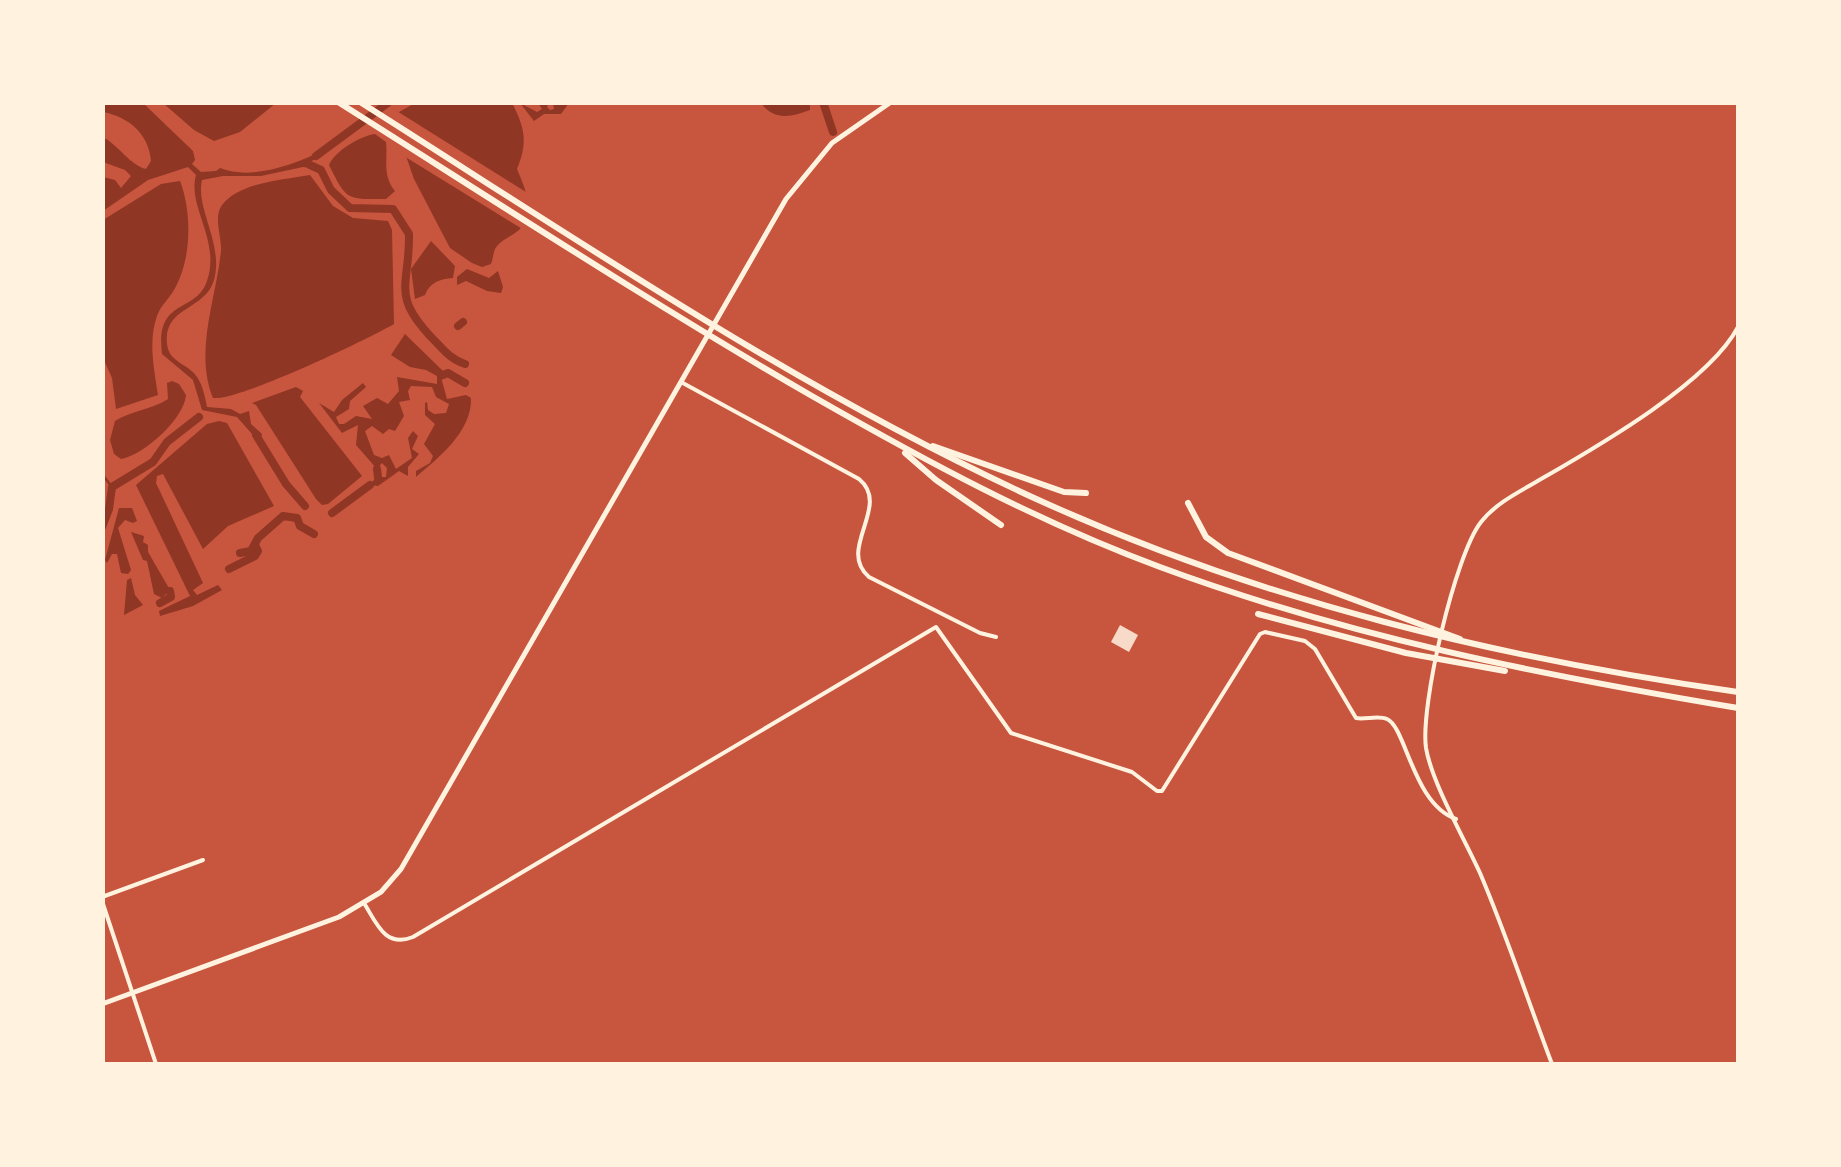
<svg xmlns="http://www.w3.org/2000/svg" width="1841" height="1167" font-family="Ubuntu,sans-serif">
<style>
.water{fill:#8f3625}
.pier{fill:#c8553d}
.lines{fill:none;stroke-linecap:round;stroke-linejoin:round}
.stream{stroke:#8f3625;stroke-width:2.5}
.canal{stroke:#8f3625;stroke-width:8}
.building{fill:#f7dbc8}
.minor{stroke:#fff3e0;stroke-width:4}
.tertiary{stroke:#fff3e0;stroke-width:4}
.secondary{stroke:#fff3e0;stroke-width:5}
.motorway{stroke:#fff3e0;stroke-width:6}
</style>
<rect width="100%" height="100%" fill="#c8553d"/>
<g class="water">
<path d="M103 102 143 103 193 151 195 160 192 164 201 172 216 171 220 168C252 181 295 164 324 150L311 162 318 169 303 167 261 176H223L202 180C195 208 224 244 214 280 205 311 163 306 167 344 169 363 188 363 197 377 203 386 205 397 207 407L231 409 240 414 249 411 251 424 262 434 260 443 237 417 202 410 193 380 162 354C155 297 196 314 207 281 221 240 187 207 196 175L188 167 148 180 103 211V177L115 180 121 188 131 176 125 170 103 162V137C118 145 131 166 146 169L151 161C149 134 129 117 103 112Z"/>
<path d="M163 103H276L240 132 214 141 194 130Z"/>
<path d="M415 103H512C525 128 528 142 517 169 525 188 536 212 519 230 511 237 501 239 495 249 493 254 493 259 491 264L482 267 472 263 450 248 414 179 392 116Z"/>
<path d="M520 103 537 112 542 109 538 103H549L547 107 550 110 554 109 553 103H569L561 114H544L534 121Z"/>
<path d="M761 103H810V110C791 117 774 121 761 103Z"/>
<path d="M375 134 386 142C388 159 382 175 395 191L386 199C346 199 347 201 329 165 335 151 360 136 375 134Z"/>
<path d="M310 175 333 206 353 218 388 221 392 230 394 324C366 340 239 401 213 398 194 351 216 300 221 251 222 237 213 217 222 205 240 182 283 180 310 175Z"/>
<path d="M180 181C192 212 192 259 174 290 169 299 161 305 157 316 148 341 154 369 158 395L116 409 112 378 103 358V220L161 184Z"/>
<path d="M431 241 455 266 453 278C440 279 430 282 425 295L415 299 411 269Z"/>
<path d="M467 269 489 278 498 271 503 287 501 293 487 291 466 281 457 285V277Z"/>
<path d="M405 334 443 371 442 381 447 399 466 395 471 398C472 432 438 458 416 477V471L430 463 433 456 424 444 435 424 425 415V403L427 402 428 410 434 414 446 413 449 404 436 397 432 387 411 386 408 391 410 400 399 402 404 416 395 431 389 429 383 434 372 426 365 431 374 455 382 458 389 455 396 469 412 458 408 438 413 431 418 436 412 449 419 454 408 467V476L399 471 378 486 370 485 376 477H386L387 468 382 463 377 469 356 445 358 425 342 433 319 403 334 412 342 400 363 383 366 387 350 401 349 409 336 417 339 424H344L356 416 372 419 363 406 377 398 388 404 399 391 397 377 437 384V376L426 370 410 367 391 355Z"/>
<path d="M172 381 179 384 186 395C184 419 144 455 121 459L114 454 110 440 115 421C131 411 153 409 168 399L167 383Z"/>
<path d="M296 387 303 391 300 397 362 476 328 504 322 505 316 499 256 405 252 403Z"/>
<path d="M219 421 227 423 274 506 228 526 203 549 163 474 157 476 156 483 203 583 193 590 197 595 218 585 222 590 193 606 160 616 159 611 190 596 136 485 207 424Z"/>
<path d="M119 508H132L137 521 133 523 125 520 118 528 131 570 128 574 121 573 117 554H112L107 563 105 560Z"/>
<path d="M131 532 144 536 143 542 148 545V552L170 590 162 598 154 594 147 561 143 560Z"/>
<path d="M131 578 135 595 143 605 124 615 127 580Z"/>
</g>
<path class="pier" d="M392 108 534 197 524 230 399 153 387 116Z"/>
<g class="lines">
<g class="stream">
<path d="M102 396V423"/>
<path d="M102 474 112 487"/>
</g>
<g class="canal">
<path d="M823 102 833 132"/>
<path d="M316 156 389 102"/>
<path d="M310 165 321 170 331 190 350 208 393 209 409 234C410 286 390 294 433 339 443 349 451 360 465 364"/>
<path d="M458 326 463 322"/>
<path d="M443 375 448 373 465 383"/>
<path d="M256 435 286 484 305 506"/>
<path d="M377 469 378 477"/>
<path d="M332 513 370 485"/>
<path d="M102 527 109 509 112 487 153 462 167 442 199 417"/>
<path d="M240 553 251 551 258 538 283 516 297 518 300 526 314 534"/>
<path d="M229 569 255 556 258 551 255 545"/>
<path d="M160 603 171 597 170 591"/>
</g>
</g>
<path class="building" d="M1120 625 1138 635 1129 652 1111 642Z"/>
<g class="lines">
<g class="minor">
<path d="M681 382 859 479C892 506 836 549 869 577L980 633 996 637"/>
<path d="M102 897 203 860"/>
<path d="M102 901 156 1064"/>
<path d="M364 903C377 924 385 948 413 937L936 627 1011 733 1132 772 1157 791H1162L1260 634 1265 632 1305 641 1315 649 1356 718C1365 720 1378 715 1387 719 1406 727 1413 804 1456 819"/>
</g>
<path class="tertiary" d="M1552 1064C1528 1001 1507 936 1480 873 1464 838 1432 783 1426 748 1420 706 1455 555 1481 522 1495 504 1517 493 1536 482 1593 449 1708 384 1738 327"/>
<path class="secondary" d="M102 1004 339 917 381 892 401 869 786 199 832 143 891 102"/>
<g class="motorway">
<path d="M338 102C495 201 651 303 812 396 924 460 1038 522 1160 567 1349 637 1541 675 1738 708"/>
<path d="M360 102C583 243 802 393 1043 502 1264 602 1499 658 1738 692"/>
<path d="M933 446 1064 492 1086 493"/>
<path d="M905 453 936 480 1001 525"/>
<path d="M1188 503 1206 537 1228 553 1460 639"/>
<path d="M1258 614 1406 653 1505 671"/>
</g>
</g>
<rect width="1841" height="1167" fill="none" stroke="#fff3e0" stroke-width="210"/>
</svg>
